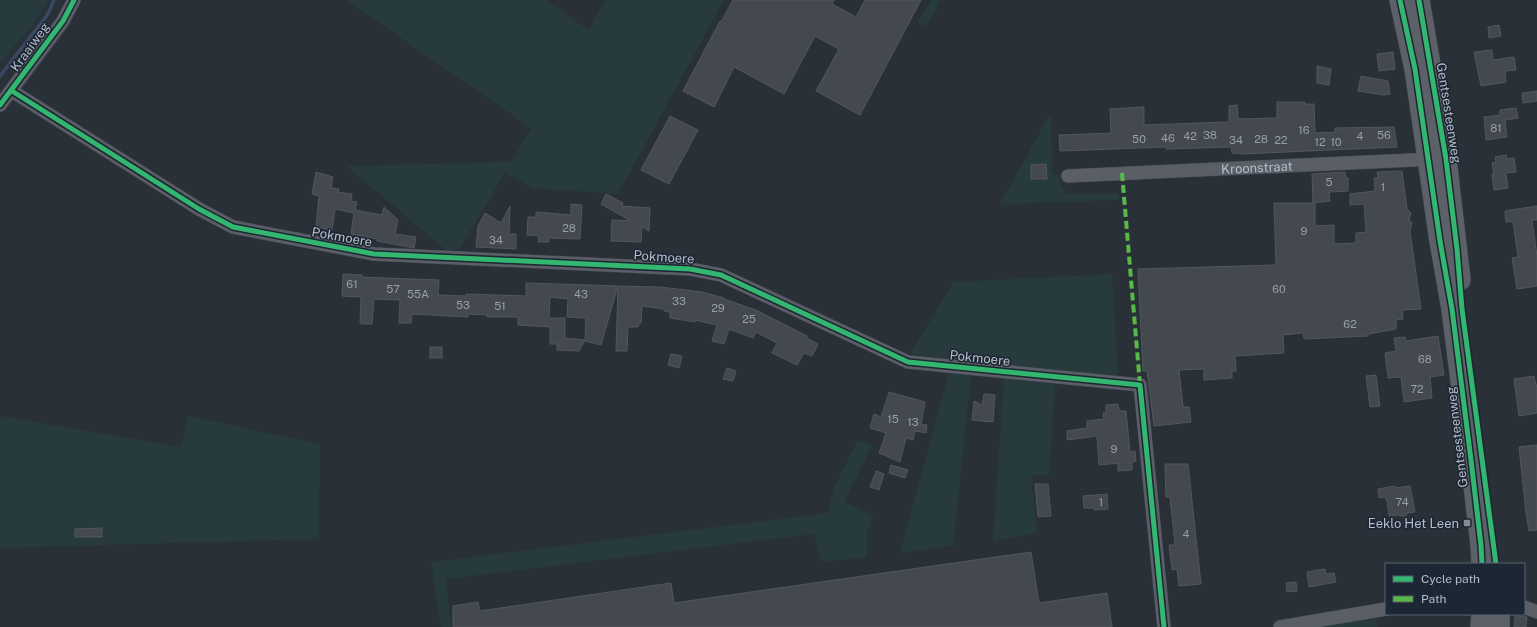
<svg xmlns="http://www.w3.org/2000/svg" width="1537" height="627" font-family="'Public Sans',sans-serif">
<style>
.green{fill:#273a3e}
.lines{fill:none;stroke-linecap:round;stroke-linejoin:round}
.stream{stroke:#384963;stroke-width:3.5}
.building{fill:#444950;stroke:#52575f}
.minor-casing{stroke:#484c53;stroke-width:14}
.primary-casing{stroke:#484c55;stroke-width:22}
.minor{stroke:#5a5e66;stroke-width:13}
.primary{stroke:#5c6168;stroke-width:21}
.quiet{stroke:#58b947;stroke-width:4;stroke-dasharray:8 4;stroke-linecap:butt}
.cycleway-casing{stroke:#1d2633;stroke-width:8}
.cycleway{stroke:#33b770;stroke-width:5}
.poi-dot{fill:#848b96;stroke:#1d2633;stroke-width:1.5}
.labels{text-anchor:middle;dominant-baseline:central;stroke-width:3;stroke-linejoin:round;paint-order:stroke}
.number-label{font-size:11px;fill:#989fab}
.street-label{font-size:13px;fill:#b4bcc9;stroke:#1d2633}
.poi-label{font-size:13px;fill:#b4bcc9;stroke:#1d2633;text-anchor:end}
</style>
<rect width="100%" height="100%" fill="#2a3038"/>
<g class="green">
<path d="M0 0H48L35 22 0 63Z"/>
<path d="M346 0H545L589 30 605 0H724L618 194 533 188 505 173 459 249 447 251 346 166 511 162 531 128Z"/>
<path d="M931 0H941L926 27 918 23Z"/>
<path d="M1051 112 1052 174 1060 175C1059 185 1060 188 1068 194L1119 193V200L1000 204Z"/>
<path d="M1112 274 1118 376 1107 377 910 354 954 282Z"/>
<path d="M949 373 971 375 953 546 900 553Z"/>
<path d="M1004 378 1055 384 1049 475H1031L1037 533 993 541Z"/>
<path d="M0 416 181 447 188 416 320 444 319 539 0 548Z"/>
<path d="M858 440 872 446 844 502 873 515 867 532V557L821 562 814 534 446 579 451 627H441L431 562 828 513 834 487Z"/>
<path d="M1376 613 1377 627H1312Z"/>
</g>
<g class="lines">
<path class="stream" d="M0 76 48 14 54 0"/>
</g>
<g class="building">
<path d="M733 0H834L832 4 856 17 865 0H921L860 115 816 91 839 49 815 36 784 94 734 67 714 107 683 91 720 21 721 22Z"/>
<path d="M1499 25 1501 36 1489 38 1488 27Z"/>
<path d="M1492 50 1493 60 1514 57 1516 70 1505 71 1506 82 1481 86 1474 52Z"/>
<path d="M1393 52 1395 69 1379 71 1377 54Z"/>
<path d="M1317 66 1331 69 1329 85 1317 83Z"/>
<path d="M1361 76 1388 81 1390 94 1383 95 1358 91Z"/>
<path d="M1537 91V101L1523 103 1522 93Z"/>
<path d="M1277 102H1305V104H1314L1315 133 1335 132V128L1394 127 1397 147 1242 154 1232 153 1231 147 1166 149V147L1060 151 1059 135 1111 133 1110 109 1144 107V125L1229 122V106L1237 105 1238 119 1277 118Z"/>
<path d="M1516 108 1518 118 1505 120 1507 137 1486 140 1484 117 1500 115V110Z"/>
<path d="M670 116 698 130 669 184 641 170Z"/>
<path d="M1506 155 1507 159 1514 158 1516 172 1506 173 1508 188 1494 190 1492 174H1494L1492 163 1496 162 1495 157Z"/>
<path d="M1046 164 1047 179H1031V165Z"/>
<path d="M1402 171 1407 209 1411 213 1409 220 1412 223 1410 231 1421 309 1402 310 1403 319 1396 320V329L1368 334V336L1304 339 1303 333 1283 335 1284 353 1235 356 1236 371H1232V378L1204 380V369L1179 370 1183 407H1189L1191 422 1154 426 1147 371H1143L1138 269 1276 265 1274 203H1315V226L1334 225V244L1356 243V233L1366 232 1364 204 1350 205V194L1375 191 1374 178H1378L1377 172Z"/>
<path d="M316 172 333 177 331 188 339 189 338 192 352 194 351 201 357 202 355 210 382 215 384 207 398 220 395 234 416 237 414 248 377 241V239L351 234 354 213 335 209 332 230 316 227 319 196 312 194Z"/>
<path d="M1345 172 1346 178H1348V191L1329 192 1330 201 1313 203 1312 174Z"/>
<path d="M606 194 623 203 622 206 650 208 649 231 642 227 641 242 611 241 612 220 631 221 601 204Z"/>
<path d="M571 204 582 205 580 239 549 238V242H538L539 236 527 235 528 217H536V212L571 215Z"/>
<path d="M510 206 509 234H516V249L476 247 478 226 485 213 501 223Z"/>
<path d="M1537 206V220H1532L1537 256V286L1517 289 1512 258 1518 257 1513 221 1506 222 1505 211Z"/>
<path d="M343 274 362 275 361 277 439 280 438 295 466 296V294L526 296V283L618 286 601 345 585 341 586 318 567 317 568 299 550 297 549 318H565V338L585 340 579 351 557 350V344H550V327L518 325V317H487V315L468 314V317L412 314 411 323H399L400 300 374 299 372 324H362L360 323 361 297 342 296Z"/>
<path d="M618 286 660 287 702 292 724 298V299L756 310 807 336 806 338 818 344 812 356 804 353 797 365 772 353 777 343 756 332 753 338 729 329 724 344 712 341 717 325 695 320V322L670 318V312L664 311V309L642 306 641 323H639L638 327H628L627 351H616Z"/>
<path d="M1438 336 1444 375 1430 377 1432 398 1404 402 1401 377 1388 378 1385 353 1396 351 1394 338 1405 337 1406 341Z"/>
<rect x="430" y="347" width="12" height="11"/>
<path d="M671 354 682 356 679 368 668 365Z"/>
<path d="M727 368 736 371 733 381 723 379Z"/>
<path d="M1376 375 1380 406 1370 407 1366 376Z"/>
<path d="M1534 376 1536 385H1537V413L1519 416 1514 379Z"/>
<path d="M889 392 925 402 921 424 927 425 926 433 915 431 913 440 906 438 900 462 879 453 886 433 870 428 874 414 881 417Z"/>
<path d="M984 394 995 395 993 422 972 420 974 401 982 405Z"/>
<path d="M1118 404 1119 411H1126L1130 452 1135 451 1136 461 1132 462V470L1118 471V463L1099 465 1097 436 1067 440V431L1087 428V421L1104 419 1103 413H1106V405Z"/>
<path d="M1537 445V530L1529 531 1526 513 1519 447Z"/>
<path d="M1165 464H1188L1201 584 1179 586 1177 569 1172 570 1169 545H1175L1170 497H1166Z"/>
<path d="M891 465 908 470 905 478 889 473Z"/>
<path d="M876 471 884 474 879 490 870 487Z"/>
<path d="M1035 484H1048L1051 516 1038 517Z"/>
<path d="M1395 486V488L1410 486 1415 512 1407 513 1406 516H1401L1399 515 1389 516 1387 499 1386 500 1385 497 1379 498 1378 489Z"/>
<path d="M1107 494 1108 509 1094 510V508H1084L1083 496Z"/>
<path d="M102 528V537H75V529Z"/>
<path d="M1031 552 1039 603 1107 593 1112 627H453V606L478 602 480 611 671 583 674 603Z"/>
<path d="M1325 569 1326 574 1334 573 1336 582 1309 587 1307 572Z"/>
<path d="M1296 582 1297 591 1287 592 1286 583Z"/>
<path d="M1515 616 1527 617 1526 627H1514Z"/>
</g>
<g class="lines">
<defs>
<g id="minor">
<path d="M12 91 199 209 233 227 374 254 690 269 721 275 908 362 1140 385 1164 627"/>
<path d="M0 105 63 21 74 0"/>
<path id="s1" d="M1068 176 1434 159"/>
<path d="M1524 607 1537 612"/>
<path d="M1280 627 1386 609"/>
</g>
<g id="primary">
<path d="M1400 0 1415 69 1440 241 1452 309 1471 460 1481 545 1482 564"/>
<path d="M1419 0 1446 159 1460 280"/>
<path d="M1481 627 1482 614"/>
<path d="M1499 627V614"/>
</g>
</defs>
<use href="#minor" class="minor-casing"/>
<use href="#primary" class="primary-casing"/>
<use href="#minor" class="minor"/>
<use href="#primary" class="primary"/>
<path class="quiet" d="M1122 173 1140 385"/>
<defs>
<g id="cycleway">
<path d="M1400 0 1415 69 1440 241 1452 309 1471 460 1481 545 1482 564"/>
<path d="M1419 0 1446 159 1457 249 1462 309 1496 564"/>
<path d="M12 91 199 209 233 227 374 254 690 269 721 275 908 362 1140 385 1164 627"/>
<path d="M0 105 63 21 74 0"/>
</g>
</defs>
<use href="#cycleway" class="cycleway-casing"/>
<use href="#cycleway" class="cycleway"/>
</g>
<rect class="poi-dot" x="1463" y="519" width="8" height="8" rx="2"/>
<g class="labels">
<g class="number-label">
<text x="1496" y="128">81</text>
<text x="1304" y="130">16</text>
<text x="1210" y="135">38</text>
<text x="1384" y="135">56</text>
<text x="1190" y="136">42</text>
<text x="1360" y="136">4</text>
<text x="1168" y="138">46</text>
<text x="1139" y="139">50</text>
<text x="1261" y="139">28</text>
<text x="1236" y="140">34</text>
<text x="1281" y="140">22</text>
<text x="1320" y="142">12</text>
<text x="1336" y="142">10</text>
<text x="1329" y="182">5</text>
<text x="1383" y="187">1</text>
<text x="569" y="228">28</text>
<text x="1304" y="231">9</text>
<text x="496" y="240">34</text>
<text x="352" y="284">61</text>
<text x="393" y="289">57</text>
<text x="1279" y="289">60</text>
<text x="418" y="294">55A</text>
<text x="581" y="294">43</text>
<text x="679" y="301">33</text>
<text x="463" y="305">53</text>
<text x="500" y="306">51</text>
<text x="718" y="308">29</text>
<text x="749" y="319">25</text>
<text x="1350" y="324">62</text>
<text x="1425" y="359">68</text>
<text x="1417" y="389">72</text>
<text x="893" y="419">15</text>
<text x="913" y="422">13</text>
<text x="1114" y="449">9</text>
<text x="1101" y="502">1</text>
<text x="1402" y="502">74</text>
<text x="1186" y="534">4</text>
</g>
<g class="street-label">
<text transform="translate(30 47) rotate(-54)">Kraaiweg</text>
<text transform="translate(1449 113) rotate(81)">Gentsesteenweg</text>
<text stroke="none"><textPath href="#s1" startOffset="189">Kroonstraat</textPath></text>
<text transform="translate(342 237) rotate(10)">Pokmoere</text>
<text transform="translate(664 257) rotate(4)">Pokmoere</text>
<text transform="translate(980 358) rotate(6)">Pokmoere</text>
<text transform="translate(1457 437) rotate(-97)">Gentsesteenweg</text>
</g>
<g class="poi-label">
<text x="1459" y="523">Eeklo Het Leen</text>
</g>
</g>
<rect x="1385" y="563" width="140" height="52" fill="#1d2633" stroke="#59626f"/>
<rect x="1393" y="576" width="20" height="6" fill="#33b770" stroke="#59626f"/>
<text x="1421" y="583" font-size="12" fill="#b4bcc9">Cycle path</text>
<rect x="1393" y="596" width="20" height="6" fill="#58b947" stroke="#59626f"/>
<text x="1421" y="603" font-size="12" fill="#b4bcc9">Path</text>
</svg>
